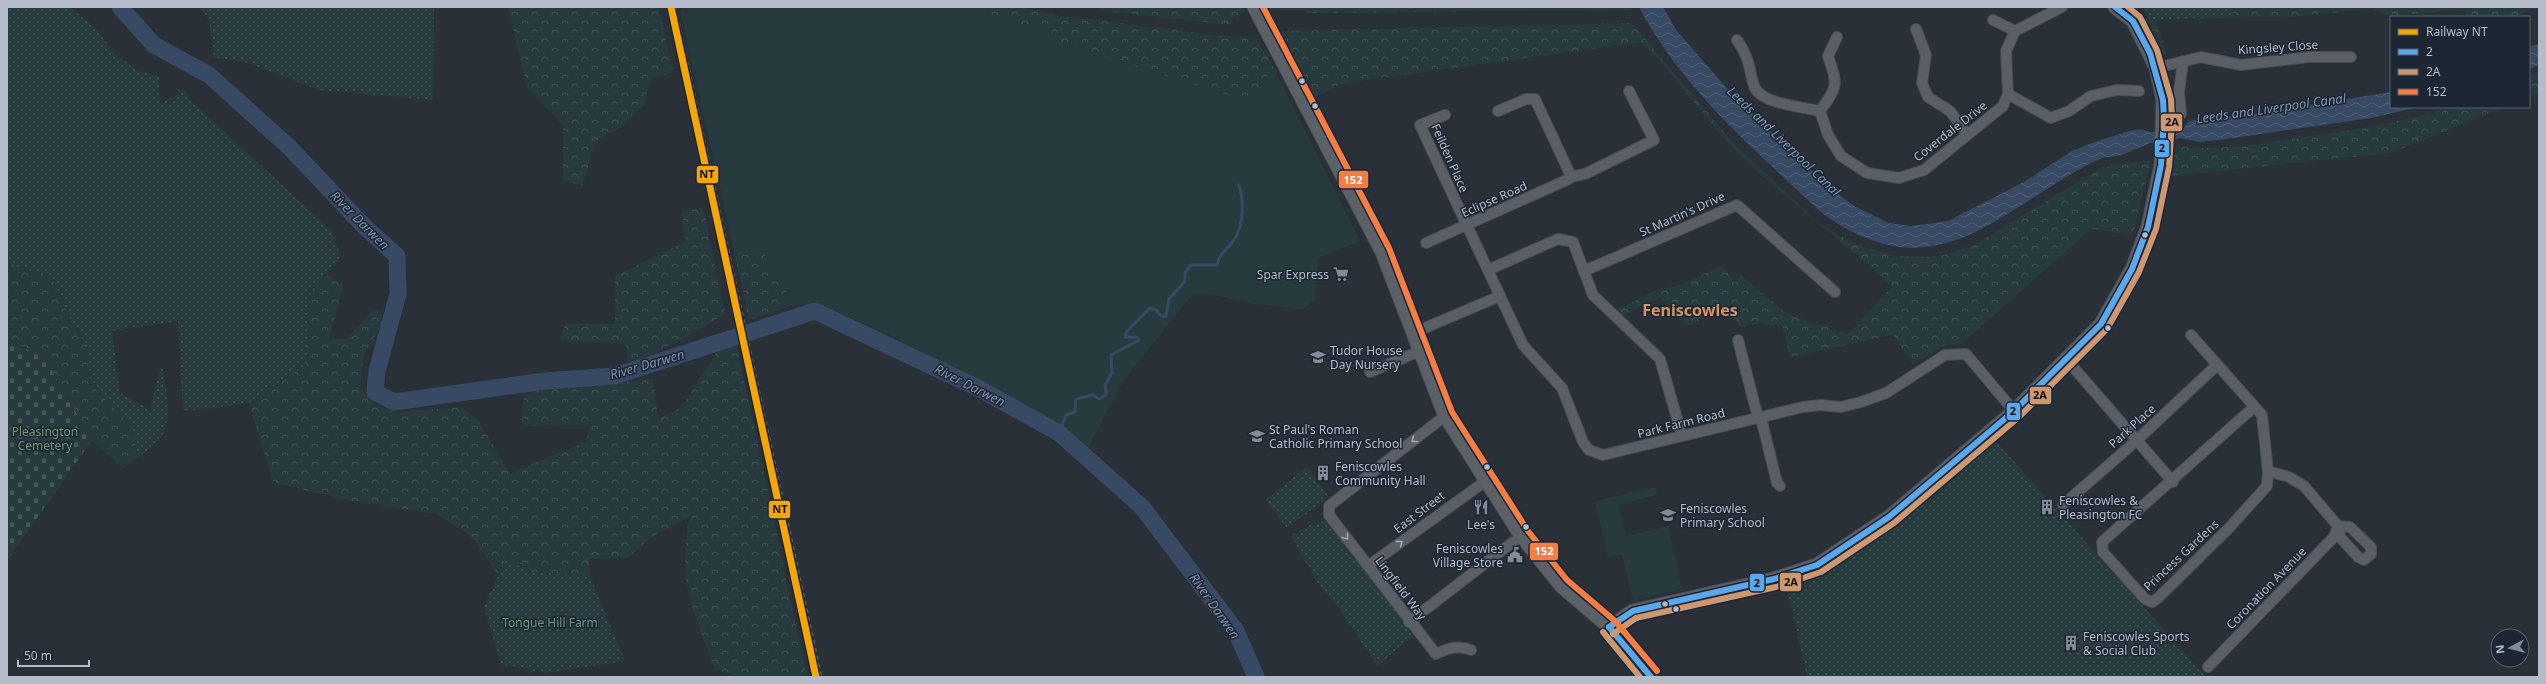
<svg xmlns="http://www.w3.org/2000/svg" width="2546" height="684" font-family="'Noto Sans',sans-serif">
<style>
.grass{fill:#273a3e}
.forest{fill:url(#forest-crowns)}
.cemetery{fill:url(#cemetery-stones)}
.park{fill:url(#park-dots)}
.water{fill:url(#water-waves)}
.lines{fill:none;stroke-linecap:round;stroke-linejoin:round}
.stream{stroke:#384963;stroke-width:3}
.river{stroke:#384963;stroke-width:17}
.minor-casing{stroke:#484c53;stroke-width:12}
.major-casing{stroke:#484c55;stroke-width:15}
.minor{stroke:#5a5e66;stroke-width:10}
.major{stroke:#5c6168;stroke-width:13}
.rail{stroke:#595d64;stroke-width:3;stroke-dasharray:4 4;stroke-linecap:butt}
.bus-1-casing{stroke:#1d2633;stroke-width:9}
.bus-2-casing{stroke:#1d2633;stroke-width:9}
.bus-3-casing{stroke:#1d2633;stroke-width:9}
.bus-1{stroke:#5aa8eb;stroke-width:6}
.bus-2{stroke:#cd976f;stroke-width:6}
.bus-3{stroke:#f77d43;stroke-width:6}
.rail-1-casing{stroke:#1d2633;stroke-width:10}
.rail-1{stroke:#f7a600;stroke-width:7}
.oneway{stroke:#a2a9b5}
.bus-dot{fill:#b4bcc9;stroke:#1d2633;stroke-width:1.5}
.labels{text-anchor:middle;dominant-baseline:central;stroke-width:3;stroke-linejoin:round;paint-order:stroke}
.street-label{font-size:12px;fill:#b4bcc9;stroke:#1d2633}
.poi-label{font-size:12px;fill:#b4bcc9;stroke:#1d2633;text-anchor:start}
.park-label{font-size:12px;fill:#6b9a76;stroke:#1d2633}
.water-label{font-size:13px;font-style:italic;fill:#7c92b1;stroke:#1d2633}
.district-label{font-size:16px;font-weight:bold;fill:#d59563;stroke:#1d2633}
.line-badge{stroke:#1d2633;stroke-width:1.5}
.badge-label{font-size:11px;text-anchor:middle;font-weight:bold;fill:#fff}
.pale-badge-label{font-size:11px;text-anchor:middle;font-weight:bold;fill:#111}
</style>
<defs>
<pattern id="forest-crowns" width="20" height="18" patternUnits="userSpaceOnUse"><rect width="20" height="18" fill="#273a3e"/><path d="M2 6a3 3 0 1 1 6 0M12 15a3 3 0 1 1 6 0" fill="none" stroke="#445559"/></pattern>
<pattern id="cemetery-stones" width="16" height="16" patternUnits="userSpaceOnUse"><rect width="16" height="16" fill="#273a3e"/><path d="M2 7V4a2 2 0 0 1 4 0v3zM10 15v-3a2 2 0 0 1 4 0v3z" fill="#445559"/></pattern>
<pattern id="park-dots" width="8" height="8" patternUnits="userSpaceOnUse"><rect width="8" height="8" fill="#273a3e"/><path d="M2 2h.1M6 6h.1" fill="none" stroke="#445559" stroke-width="1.8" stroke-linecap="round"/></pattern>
<pattern id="water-waves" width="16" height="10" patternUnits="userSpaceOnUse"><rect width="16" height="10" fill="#384963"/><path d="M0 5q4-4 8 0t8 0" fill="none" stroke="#526178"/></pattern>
</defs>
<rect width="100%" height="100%" fill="#2a3038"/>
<g class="grass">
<path d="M686 7H959L1034 28 1060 43 1238 98 1253 95 1274 68 1360 241 1318 258 1315 300 1303 309 1254 304 1214 295H1192L1124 380 1088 448 1071 434 995 388 887 334 824 305H794L764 253 735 256 680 10 686 9Z"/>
<path d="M1655 487 1657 495 1619 505 1626 536 1668 526 1682 589 1633 601 1622 555 1608 557 1595 501Z"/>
</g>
<g class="forest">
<path d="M508 7H659L673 72 651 79 644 105 620 128 596 141 582 186 563 180V125L527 88Z"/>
<path d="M959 7H1019L1055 15 1231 37H1255L1274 68 1253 95 1238 98 1060 43 1034 28Z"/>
<path d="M1098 7H1243L1245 12 1233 17 1231 25 1102 11Z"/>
<path d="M1268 7H1631L1632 10 1307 13 1303 10H1270Z"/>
<path d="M2144 7H2539V8H2532L2516 17H2467L2464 10 2397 15H2386L2371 9 2290 17 2155 19 2167 54 2161 56Z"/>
<path d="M1632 23 1734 144 1820 224 1855 244 1896 256 1937 257 1974 245 2101 168 2151 160 2133 235 2091 229 1960 345H1945L1913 364 1893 335 1790 357 1782 325 1769 326 1764 322 1741 327 1727 309 1687 326 1660 297 1623 316 1617 310 1654 291 1680 285 1722 265 1734 283 1741 275 1782 310 1795 317 1848 334 1892 287C1843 240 1787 201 1739 154 1704 119 1677 77 1642 42L1345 83 1312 98 1278 31Z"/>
<path d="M2539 71V93L2529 97V75Z"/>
<path d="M2451 107H2504L2391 153 2170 176 2173 146C2218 152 2267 143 2312 136 2359 129 2406 121 2451 107Z"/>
<path d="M703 208 725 314 676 343 628 364 626 344 560 341 565 324H615V276L685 242 682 211Z"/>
<path d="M764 253 794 305 749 320 735 256Z"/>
<path d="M7 262 53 279 74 327 87 344 90 383 133 428 138 457 123 468 92 440 45 359 7 339Z"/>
<path d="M327 275 344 284 329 339H346L374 309 386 316 363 358 360 388 376 406 396 412 462 407 479 422 510 473 586 442 590 425 521 426 524 397 551 384 585 387 653 379 658 419 682 407 721 345 737 346 807 677H740L715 669C702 634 685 598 685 560 685 546 687 531 689 517L650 538 628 558 589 559 590 576 532 572 505 560 498 575 472 537 437 514 341 499 273 482 249 403 306 364 310 295Z"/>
</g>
<path class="cemetery" d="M7 339 45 359 92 440 7 561Z"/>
<g class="park">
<path d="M7 7H70L97 30 114 53 138 71 159 76 160 103 175 96 179 89 186 91 187 97 331 230 341 257 310 295 306 364 249 403 212 409 183 410 178 321 112 331 120 393 150 410 160 368 163 369C168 410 179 432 138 457L133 428 90 383 87 344 74 327 53 279 7 262Z"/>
<path d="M200 7H434L433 100 319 90 248 63 214 57 209 20Z"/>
<path d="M2145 7H2232L2234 16 2152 20Z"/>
<path d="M1994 439 2206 677H1807L1786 585 1848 559Z"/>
<path d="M1307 467 1329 497 1287 528 1265 500Z"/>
<path d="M1326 520 1415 634 1377 666 1343 614 1317 582 1291 536 1310 525Z"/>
<path d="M505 560 532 572 590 576 625 661 545 673 538 670 529 673 528 668 501 665 484 606Z"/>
</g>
<g class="water">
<path d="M1639 7H1663L1677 31 1731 93 1830 188 1854 206 1889 223 1911 226 1948 221 2024 182 2072 151 2089 144 2129 131 2141 129 2150 132 2183 129 2189 121 2197 120 2262 113 2391 92V107H2419L2371 118 2219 140 2200 142 2181 138 2150 143 2122 155 2102 158 2087 165C1992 217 1933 292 1823 214 1755 150 1683 90 1639 7Z"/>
<path d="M2539 44V65L2529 69V47Z"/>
</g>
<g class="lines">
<path class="stream" d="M1059 433 1066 415 1075 412 1076 399 1093 395 1099 399 1106 395 1105 385 1112 373 1111 355 1139 340 1136 337H1125L1126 332 1150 308 1156 310 1161 316H1166L1169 299 1185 281V273L1191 265H1217C1221 250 1227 251 1234 240 1244 226 1244 200 1239 185"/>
<path class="river" d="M120 7 154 45 209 75 289 147 365 227 397 256 398 294 377 371 375 392 394 402 545 381 615 376 815 311 978 388 1059 433 1142 507 1236 631 1256 677"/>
<defs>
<g id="minor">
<path d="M1993 20 2015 31"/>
<path d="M1916 29 1926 55 1922 83 1928 97 1950 111 1967 134"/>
<path d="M1737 40C1750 59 1748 66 1754 86 1760 104 1803 107 1820 111L1828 135 1841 156 1867 173 1899 178 1924 170 2003 106 2008 94 2006 51 2015 31 2062 7"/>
<path d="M2156 68 2201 57 2241 65 2309 57H2351"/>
<path d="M2008 94 2051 118 2069 111 2091 96 2117 90 2139 91"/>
<path d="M1820 111C1838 86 1838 85 1828 56L1837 37"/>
<path d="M2181 114 2179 92 2183 61"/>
<path d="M1445 115 1420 125 1500 296"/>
<path d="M1570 177 1585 174 1654 140 1629 91"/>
<path d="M1426 243 1569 179 1570 174 1535 99H1526L1498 111"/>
<path d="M1488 270 1558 239 1573 242 1593 295 1660 359 1682 436"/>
<path d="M1584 271 1737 205 1835 292"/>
<path d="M1413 333 1500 296 1523 345 1562 388 1583 442 1589 450 1603 455 1803 407 1821 405 1841 407 1861 402 1886 393 1945 355 1966 354 2014 411"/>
<path d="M2191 335 2262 415 2268 471 2267 486 2229 528 2158 598 2152 602 2145 599 2103 552 2102 542 2254 407"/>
<path d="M1738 340 1758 418"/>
<path d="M2066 359 2173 482"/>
<path d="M1370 372 1420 351"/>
<path d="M1445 416 1329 506V515L1436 654C1448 648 1458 645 1471 650"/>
<path d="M1761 418 1777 483 1780 486"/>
<path d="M2063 505 2137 440 2217 365"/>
<path d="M1368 566 1487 480"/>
<path d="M1409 622 1513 542"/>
<path d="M2208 667 2334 537 2338 526 2350 527 2371 547V554L2364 560 2358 557 2340 537 2338 526 2304 486 2289 477 2268 471"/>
</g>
<g id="major">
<path d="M1254 7 1382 252 1445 416 1521 536 1561 586 1609 627 1633 658 1651 677"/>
<path d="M2115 7 2133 21"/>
<path d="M1609 627 1633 611 1774 579 1817 565 1889 517 2014 411 2101 324 2132 269 2148 227 2161 165 2163 100 2156 68 2133 21 2130 7"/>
</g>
</defs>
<use href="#minor" class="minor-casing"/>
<use href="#major" class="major-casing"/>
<use href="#minor" class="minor"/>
<use href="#major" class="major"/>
<path class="rail" d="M675 7 821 677"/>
<defs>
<g id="bus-1">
<path d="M1609 627 1633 611 1774 579 1817 565 1889 517 2014 411 2101 324 2132 269 2148 227 2161 165 2164 119 2163 100 2150 53 2133 21 2115 7"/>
<path d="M1609 627 1651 677"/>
</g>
<g id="bus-2">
<path d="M1603 632 1640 677"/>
<path d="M1613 634 1636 618 1776 587 1821 572 1894 523 2019 417 2107 329 2139 272 2156 229 2169 167 2172 120 2171 99 2157 50 2140 17 2128 7"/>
</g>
<path id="bus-3" d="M1263 7 1389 248 1452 412 1528 531 1567 580 1615 621 1657 671"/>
</defs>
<use href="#bus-1" class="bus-1-casing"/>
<use href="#bus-2" class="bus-2-casing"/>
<use href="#bus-3" class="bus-3-casing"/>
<use href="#bus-1" class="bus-1"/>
<use href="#bus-2" class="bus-2"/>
<use href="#bus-3" class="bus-3"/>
<defs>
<path id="rail-1" d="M671 7 816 677"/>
</defs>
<use href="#rail-1" class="rail-1-casing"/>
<use href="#rail-1" class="rail-1"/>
</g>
<defs><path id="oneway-chevron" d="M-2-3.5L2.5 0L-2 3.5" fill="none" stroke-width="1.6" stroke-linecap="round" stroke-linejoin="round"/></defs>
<g class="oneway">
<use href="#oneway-chevron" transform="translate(1414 440) rotate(142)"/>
<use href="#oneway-chevron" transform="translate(1346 537) rotate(52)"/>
<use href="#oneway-chevron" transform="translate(1400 543) rotate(-37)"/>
</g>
<defs>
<symbol id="supermarket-bare" viewBox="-9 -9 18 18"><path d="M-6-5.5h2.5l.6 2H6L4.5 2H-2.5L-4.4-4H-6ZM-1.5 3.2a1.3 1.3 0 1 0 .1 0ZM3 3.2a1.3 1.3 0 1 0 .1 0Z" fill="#848b96" stroke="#1d2633" stroke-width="2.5" paint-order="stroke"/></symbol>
<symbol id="school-bare" viewBox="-9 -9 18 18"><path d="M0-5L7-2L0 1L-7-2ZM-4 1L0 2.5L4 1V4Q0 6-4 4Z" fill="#848b96" stroke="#1d2633" stroke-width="2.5" paint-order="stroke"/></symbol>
<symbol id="building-bare" viewBox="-9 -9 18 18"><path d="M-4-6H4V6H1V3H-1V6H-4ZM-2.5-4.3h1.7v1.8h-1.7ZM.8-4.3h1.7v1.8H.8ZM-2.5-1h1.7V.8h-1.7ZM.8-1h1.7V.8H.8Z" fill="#848b96" stroke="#1d2633" stroke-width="2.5" paint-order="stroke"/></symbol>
<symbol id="restaurant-bare" viewBox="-9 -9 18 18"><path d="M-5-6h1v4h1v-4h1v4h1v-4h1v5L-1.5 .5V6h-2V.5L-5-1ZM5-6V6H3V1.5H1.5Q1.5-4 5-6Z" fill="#848b96" stroke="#1d2633" stroke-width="2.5" paint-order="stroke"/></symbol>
<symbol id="civic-bare" viewBox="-9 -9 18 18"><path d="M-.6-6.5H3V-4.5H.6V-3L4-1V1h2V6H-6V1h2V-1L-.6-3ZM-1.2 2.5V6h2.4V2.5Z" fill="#848b96" stroke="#1d2633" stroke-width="2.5" paint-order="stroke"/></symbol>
</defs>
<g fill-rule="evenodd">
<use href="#supermarket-bare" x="1330" y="263" width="22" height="22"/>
<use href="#school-bare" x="1307" y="346" width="22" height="22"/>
<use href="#school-bare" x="1246" y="425" width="22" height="22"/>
<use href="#building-bare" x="1312" y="462" width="22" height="22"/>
<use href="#restaurant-bare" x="1470" y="496" width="22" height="22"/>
<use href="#building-bare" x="2036" y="496" width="22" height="22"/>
<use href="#school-bare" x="1657" y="504" width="22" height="22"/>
<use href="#civic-bare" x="1504" y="544" width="22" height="22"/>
<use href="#building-bare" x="2060" y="632" width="22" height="22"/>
</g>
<g class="bus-dot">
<circle cx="1302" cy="81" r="3.5"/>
<circle cx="1315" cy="106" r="3.5"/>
<circle cx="2145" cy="235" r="3.5"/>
<circle cx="2108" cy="328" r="3.5"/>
<circle cx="1487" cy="467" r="3.5"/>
<circle cx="1526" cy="527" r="3.5"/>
<circle cx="1665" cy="604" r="3.5"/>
<circle cx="1676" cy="609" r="3.5"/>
</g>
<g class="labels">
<g class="street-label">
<text transform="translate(2278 47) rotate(-4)">Kingsley Close</text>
<text transform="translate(1950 131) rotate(-38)">Coverdale Drive</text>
<text transform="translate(1450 158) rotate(66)">Feilden Place</text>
<text transform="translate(1494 199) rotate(-24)">Eclipse Road</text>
<text transform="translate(1682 214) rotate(-24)">St Martin's Drive</text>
<text transform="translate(1681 423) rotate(-14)">Park Farm Road</text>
<text transform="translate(2132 426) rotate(-42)">Park Place</text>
<text transform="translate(1419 512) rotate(-37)">East Street</text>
<text transform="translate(2181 555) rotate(-43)">Princess Gardens</text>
<text transform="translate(1401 588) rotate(53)">Lingfield Way</text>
<text transform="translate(2266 588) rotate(-46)">Coronation Avenue</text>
</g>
<g class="poi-label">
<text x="1329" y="274" text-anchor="end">Spar Express</text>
<text x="1330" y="350">Tudor House<tspan x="1330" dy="14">Day Nursery</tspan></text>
<text x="1269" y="429">St Paul's Roman<tspan x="1269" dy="14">Catholic Primary School</tspan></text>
<text x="1335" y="466">Feniscowles<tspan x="1335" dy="14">Community Hall</tspan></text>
<text x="2059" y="500">Feniscowles &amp;<tspan x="2059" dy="14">Pleasington FC</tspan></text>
<text x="1680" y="508">Feniscowles<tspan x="1680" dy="14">Primary School</tspan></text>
<text x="1481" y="524" text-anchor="middle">Lee's</text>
<text x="1503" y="548" text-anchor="end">Feniscowles<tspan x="1503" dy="14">Village Store</tspan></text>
<text x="2083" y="636">Feniscowles Sports<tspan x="2083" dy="14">&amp; Social Club</tspan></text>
</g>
<g class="park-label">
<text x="45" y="431">Pleasington<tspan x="45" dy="14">Cemetery</tspan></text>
<text x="550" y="622">Tongue Hill Farm</text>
</g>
<g class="water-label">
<text transform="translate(2271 108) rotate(-8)">Leeds and Liverpool Canal</text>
<text transform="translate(1784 141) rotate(44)">Leeds and Liverpool Canal</text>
<text transform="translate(360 220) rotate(45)">River Darwen</text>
<text transform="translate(647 364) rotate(-16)">River Darwen</text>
<text transform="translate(970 385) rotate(27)">River Darwen</text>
<text transform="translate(1215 606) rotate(55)">River Darwen</text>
</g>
<g class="district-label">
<text x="1690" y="310">Feniscowles</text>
</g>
</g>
<g class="line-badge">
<rect x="2160" y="113" width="23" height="19" rx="4" fill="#cd976f"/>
<rect x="2154" y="139" width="16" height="19" rx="4" fill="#5aa8eb"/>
<rect x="696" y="165" width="23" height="19" rx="4" fill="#f7a600"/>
<rect x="1338" y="170" width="31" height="19" rx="4" fill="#f77d43"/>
<rect x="2029" y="386" width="23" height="19" rx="4" fill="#cd976f"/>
<rect x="2006" y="402" width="15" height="19" rx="4" fill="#5aa8eb"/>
<rect x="768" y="500" width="23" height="19" rx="4" fill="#f7a600"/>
<rect x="1529" y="542" width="30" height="19" rx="4" fill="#f77d43"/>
<rect x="1779" y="572" width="23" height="20" rx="4" fill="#cd976f"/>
<rect x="1749" y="573" width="16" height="19" rx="4" fill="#5aa8eb"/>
</g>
<g class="badge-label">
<text x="1353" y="184">152</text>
<text x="1544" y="555">152</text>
</g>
<g class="pale-badge-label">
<text x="2172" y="126">2A</text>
<text x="2162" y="152">2</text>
<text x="707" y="178">NT</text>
<text x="2040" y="399">2A</text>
<text x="2013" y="415">2</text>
<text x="780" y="513">NT</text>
<text x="1791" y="586">2A</text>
<text x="1757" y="587">2</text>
</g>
<rect width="2546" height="684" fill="none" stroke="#b4bcc9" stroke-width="16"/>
<rect x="2390" y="16" width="140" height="92" fill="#1d2633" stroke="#59626f"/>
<rect x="2398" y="29" width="20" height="6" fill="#f7a600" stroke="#59626f"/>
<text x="2426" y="36" font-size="12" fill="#b4bcc9">Railway NT</text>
<rect x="2398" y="49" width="20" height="6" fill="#5aa8eb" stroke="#59626f"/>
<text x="2426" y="56" font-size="12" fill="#b4bcc9">2</text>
<rect x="2398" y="69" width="20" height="6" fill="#cd976f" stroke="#59626f"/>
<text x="2426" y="76" font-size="12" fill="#b4bcc9">2A</text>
<rect x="2398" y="89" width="20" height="6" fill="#f77d43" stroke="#59626f"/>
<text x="2426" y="96" font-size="12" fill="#b4bcc9">152</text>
<g transform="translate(2510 648) rotate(263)"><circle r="19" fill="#1d2633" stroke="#59626f"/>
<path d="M0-3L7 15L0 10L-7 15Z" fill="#848b96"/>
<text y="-6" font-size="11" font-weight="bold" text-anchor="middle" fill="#b4bcc9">N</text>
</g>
<path d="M18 660v6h71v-6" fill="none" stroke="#b4bcc9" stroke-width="2"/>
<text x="24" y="660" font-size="12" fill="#b4bcc9" stroke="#1d2633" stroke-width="3" paint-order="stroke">50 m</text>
</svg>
